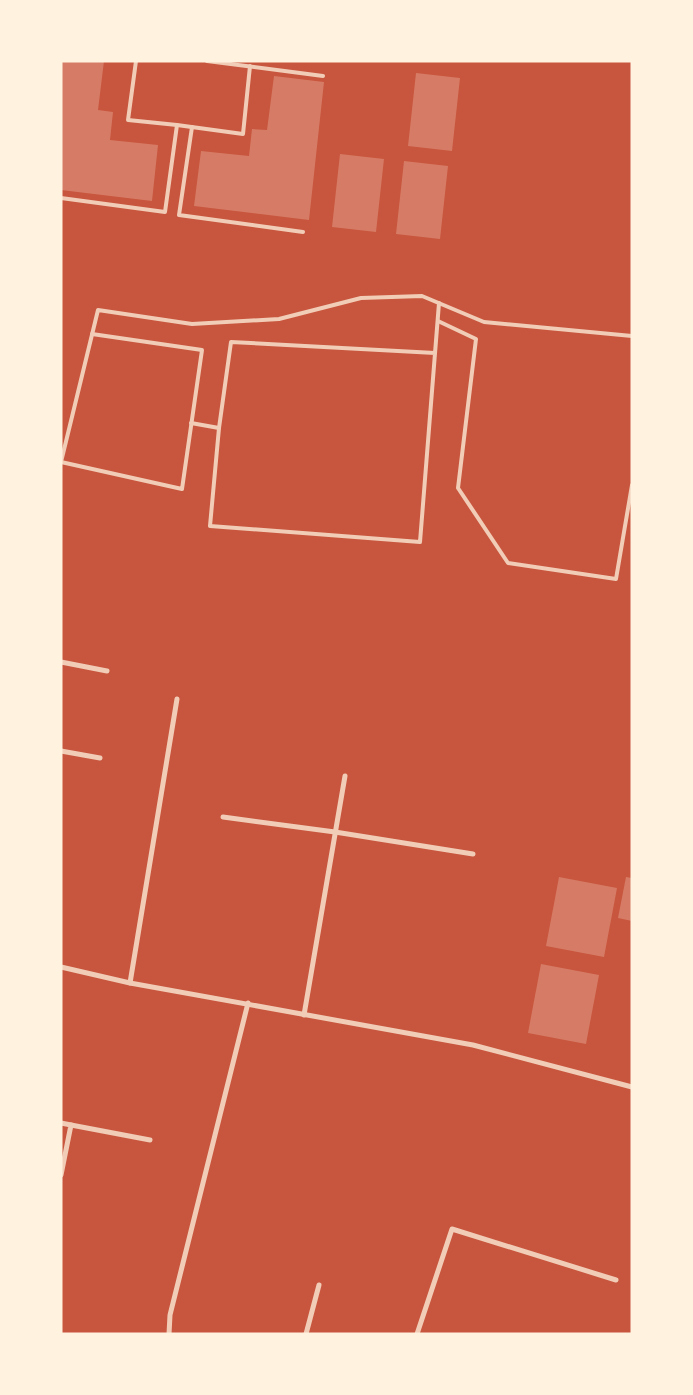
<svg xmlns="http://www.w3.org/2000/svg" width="693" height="1395" font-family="Helvetica,sans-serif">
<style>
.building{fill:#d67c66}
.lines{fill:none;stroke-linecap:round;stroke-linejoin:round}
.service{stroke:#f1ccb7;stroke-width:4}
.minor{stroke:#f1ccb7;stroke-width:5}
</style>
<rect width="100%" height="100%" fill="#c8553d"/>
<g class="building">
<path d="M61 61H104L98 110 113 112 110 140 158 145 152 201 61 190Z"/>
<path d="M416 73 460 78 452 151 408 146Z"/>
<path d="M274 76 324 82 309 220 194 206 201 151 249 156 252 129 267 130Z"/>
<path d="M340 154 384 159 376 232 332 227Z"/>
<path d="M404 161 448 166 440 239 396 234Z"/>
<path d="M559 877 617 888 604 957 546 946Z"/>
<path d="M626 877 632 878V921L618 918Z"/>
<path d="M541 964 599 975 586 1044 528 1033Z"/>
</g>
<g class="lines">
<g class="service">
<path d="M136 61 128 120 177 125 243 134 250 66"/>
<path d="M207 61 323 76"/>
<path d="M192 127 179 215 303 232"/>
<path d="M61 198 165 212 177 125"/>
<path d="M438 321 476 339 458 488 508 563 616 579 632 485"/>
<path d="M435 353 231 342 219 428 210 526 420 542 439 303"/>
<path d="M191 423 219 428"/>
<path d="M61 462 98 310 192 324 279 319 361 298 422 296 484 322 632 336"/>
<path d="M61 462 182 489 202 350 92 334"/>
</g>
<g class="minor">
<path d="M61 662 107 671"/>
<path d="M61 751 100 758"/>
<path d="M223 817 335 832 473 854"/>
<path d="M61 967 130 983 473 1045 632 1087"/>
<path d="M130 983 177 699"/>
<path d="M304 1015 345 776"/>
<path d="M61 1123 71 1125 61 1175"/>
<path d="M71 1125 150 1140"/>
<path d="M169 1334 170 1315 248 1003"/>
<path d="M306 1334 319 1285"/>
<path d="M417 1334 452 1229 616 1280"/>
</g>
</g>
<rect width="693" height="1395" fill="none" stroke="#fff3e0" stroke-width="125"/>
</svg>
